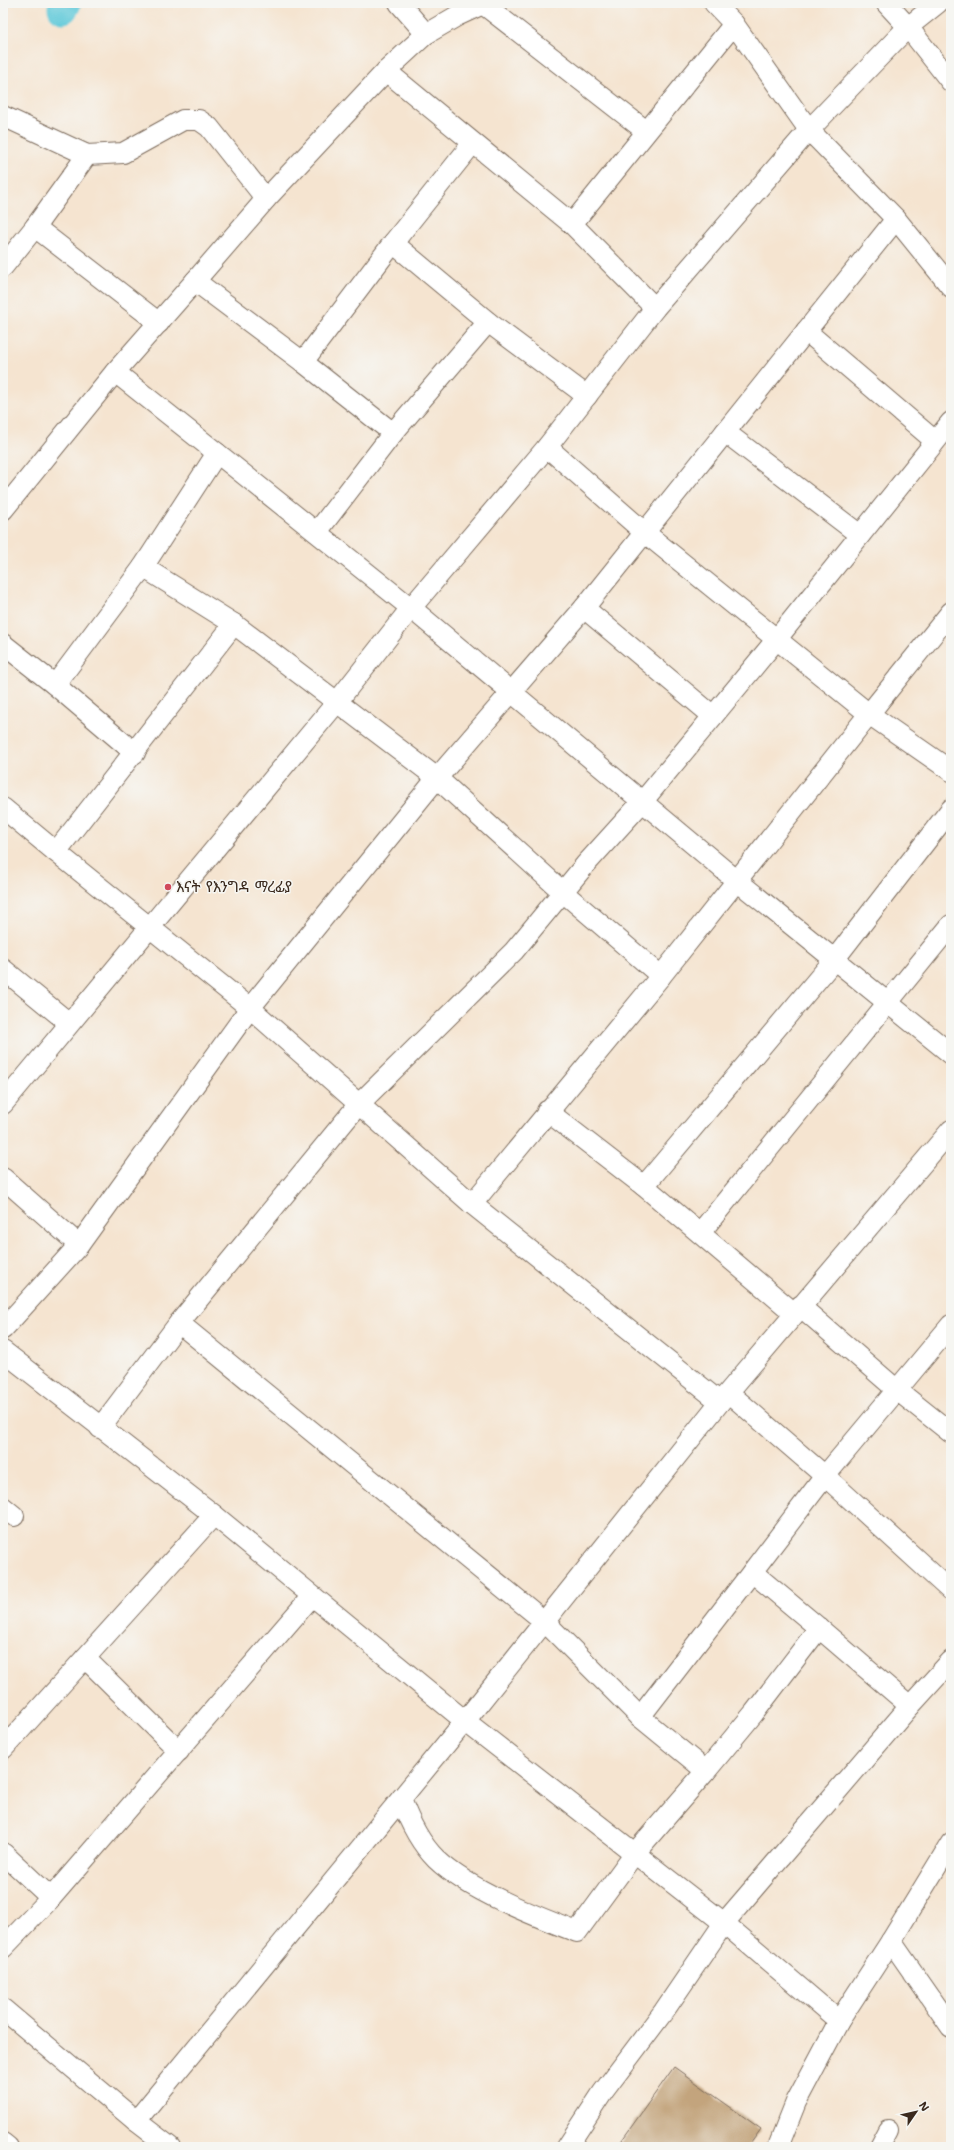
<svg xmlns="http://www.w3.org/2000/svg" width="954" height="2150" font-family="'Shantell Sans','Noto Sans Ethiopic',sans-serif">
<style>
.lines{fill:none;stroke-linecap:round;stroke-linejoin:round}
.river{stroke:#5fc9d9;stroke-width:31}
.building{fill:#c3a47d}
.minor-casing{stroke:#7c6b5c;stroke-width:22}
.minor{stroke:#fff;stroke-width:20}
.poi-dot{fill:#d1495b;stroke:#f6f6f2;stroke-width:1.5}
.labels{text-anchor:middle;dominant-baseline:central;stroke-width:3;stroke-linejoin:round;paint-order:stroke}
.poi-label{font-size:15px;fill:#3b2a1e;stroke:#f6f6f2;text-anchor:start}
</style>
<rect width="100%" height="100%" fill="#f6f6f2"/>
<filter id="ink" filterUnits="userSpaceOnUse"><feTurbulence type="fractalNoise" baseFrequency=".025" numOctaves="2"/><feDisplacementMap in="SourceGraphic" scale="8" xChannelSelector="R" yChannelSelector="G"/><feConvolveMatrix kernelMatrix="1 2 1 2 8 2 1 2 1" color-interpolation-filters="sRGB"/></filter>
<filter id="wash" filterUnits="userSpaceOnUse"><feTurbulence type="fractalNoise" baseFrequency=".012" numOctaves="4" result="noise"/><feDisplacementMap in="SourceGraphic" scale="16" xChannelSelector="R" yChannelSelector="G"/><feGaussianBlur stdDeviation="0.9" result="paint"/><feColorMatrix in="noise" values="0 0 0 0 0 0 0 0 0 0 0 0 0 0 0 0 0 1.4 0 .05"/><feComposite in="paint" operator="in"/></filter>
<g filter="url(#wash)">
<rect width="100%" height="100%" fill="#f5e4d0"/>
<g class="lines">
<path class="river" d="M63 8 66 3"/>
</g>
<g id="blocks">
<path class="building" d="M674 2067 761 2129 748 2147H617Z"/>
</g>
</g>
<g filter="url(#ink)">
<use href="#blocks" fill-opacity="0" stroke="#7c6b5c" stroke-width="1"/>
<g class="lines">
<defs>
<g id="minor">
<path d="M399 3 426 34"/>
<path d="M714 3 734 24 809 130 896 219 951 287"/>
<path d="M886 3 908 27 951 82"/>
<path d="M483 4 646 131"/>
<path d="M386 71 572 224 734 24"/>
<path d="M3 116 87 155 123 153 183 120H199L209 127 266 199"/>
<path d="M572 224 655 308"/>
<path d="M35 227 159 323"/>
<path d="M3 267 35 227 87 155"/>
<path d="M195 281 303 362 393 243 472 144"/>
<path d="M488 322 587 396"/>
<path d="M806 331 935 441"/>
<path d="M303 362 393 433 488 322 393 243"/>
<path d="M115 372 217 453 143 567"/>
<path d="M725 432 860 535"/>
<path d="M547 447 644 532 869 714 951 612"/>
<path d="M217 453 411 608 736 880 951 1054"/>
<path d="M3 510 115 372 195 281 266 199 386 71 426 34 457 16 485 3"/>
<path d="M317 532 393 433"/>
<path d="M584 608 713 716"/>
<path d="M3 644 55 685 135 753"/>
<path d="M55 685 143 567 234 624 437 778 564 893 661 976"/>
<path d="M3 808 56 852 234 624"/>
<path d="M56 852 250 1008 472 1204 720 1402"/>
<path d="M3 969 69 1023"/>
<path d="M3 1104 337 702 411 608 547 447 655 308 809 130 908 27 938 3"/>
<path d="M547 1111 644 1186 794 1313"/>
<path d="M3 1178 79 1245"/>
<path d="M644 1186 834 960 951 809"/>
<path d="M472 1204 661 976 869 714 951 771"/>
<path d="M700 1233 951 925"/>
<path d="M800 1306 897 1390 951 1433"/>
<path d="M179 1323 544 1621 640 1717 706 1771 634 1854 577 1932C535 1916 468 1890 436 1859 419 1842 409 1821 401 1799"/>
<path d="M951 1325 825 1476 951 1591"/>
<path d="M3 1329 79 1245 250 1008 437 778 584 608 896 219"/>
<path d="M3 1351 214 1515 465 1721 724 1923 839 2021"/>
<path d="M729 1393 825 1476 752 1572 819 1628"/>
<path d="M100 1428 179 1323 358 1105 514 951 585 865 643 801 776 640 951 422"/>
<path d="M3 1507 14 1516"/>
<path d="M85 1658 179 1751"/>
<path d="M640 1717 752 1572"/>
<path d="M3 1749 214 1515"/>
<path d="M706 1771 754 1713 819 1628 910 1706 951 1661"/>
<path d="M3 1853 51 1898"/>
<path d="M891 1941 951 2027"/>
<path d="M3 1948 51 1898 312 1596"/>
<path d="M3 2009 136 2121 170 2147"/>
<path d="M136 2121 465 1721 720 1402 951 1130"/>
<path d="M3 2143 8 2147"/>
<path d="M567 2147 603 2092 664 2011 724 1923 910 1706"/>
<path d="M778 2147 796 2102 839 2021 891 1941 951 1843"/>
<path d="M879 2147 888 2130"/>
</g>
</defs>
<use href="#minor" class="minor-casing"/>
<use href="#minor" class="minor"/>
</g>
</g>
<circle class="poi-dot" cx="168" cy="887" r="4"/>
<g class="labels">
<g class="poi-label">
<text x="176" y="887">እናት የእንግዳ ማረፊያ</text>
</g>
</g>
<rect width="954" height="2150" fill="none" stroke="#f6f6f2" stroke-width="16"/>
<g transform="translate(916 2112) rotate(56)" stroke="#f6f6f2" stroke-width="3" paint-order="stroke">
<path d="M0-3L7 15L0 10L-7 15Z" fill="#3b2a1e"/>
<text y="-6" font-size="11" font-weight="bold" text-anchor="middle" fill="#3b2a1e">N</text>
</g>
</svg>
